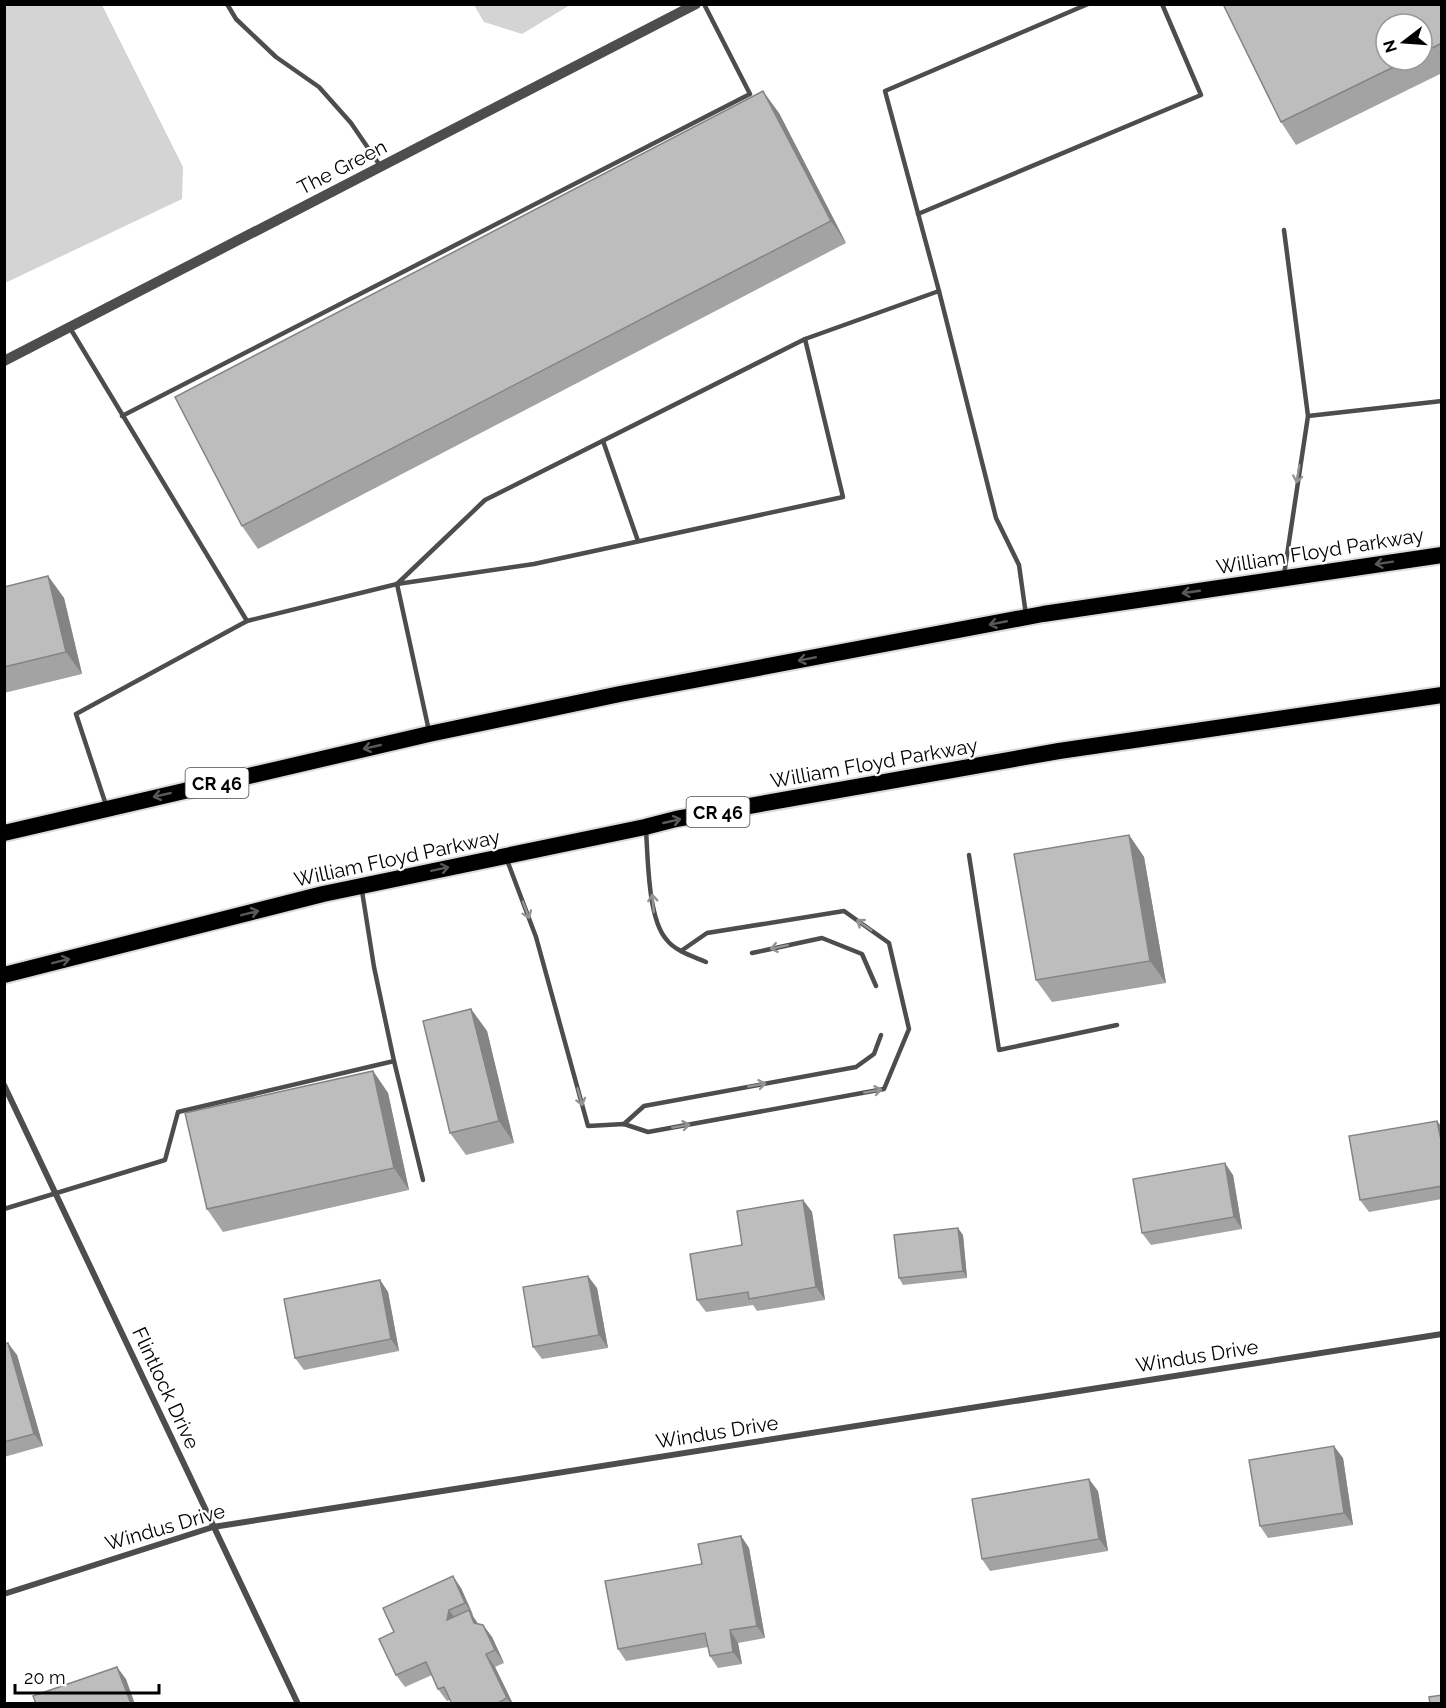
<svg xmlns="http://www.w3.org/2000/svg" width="1446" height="1708" font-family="Raleway,sans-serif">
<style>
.green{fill:#d4d4d4}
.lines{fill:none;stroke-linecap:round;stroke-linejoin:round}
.trunk-casing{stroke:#dbdbdb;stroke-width:20}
.service{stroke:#4d4d4d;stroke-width:4.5}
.minor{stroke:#4d4d4d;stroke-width:6}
.tertiary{stroke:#4d4d4d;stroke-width:10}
.trunk{stroke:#000;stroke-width:16}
.wall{fill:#a3a3a3;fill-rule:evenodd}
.shaded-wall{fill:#848484}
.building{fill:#bdbdbd;stroke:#848484;stroke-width:1.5}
.oneway{stroke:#949494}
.oneway2{stroke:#595959}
.labels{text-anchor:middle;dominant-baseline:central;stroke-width:4.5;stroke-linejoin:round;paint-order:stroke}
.shield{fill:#fff;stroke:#4c4c4c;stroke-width:1.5}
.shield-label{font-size:18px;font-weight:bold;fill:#000}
.street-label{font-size:20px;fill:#000;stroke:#fff}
</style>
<rect width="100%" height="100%" fill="#fff"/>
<g class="green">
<path d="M4 5H102L183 167 182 199 5 283Z"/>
<path d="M474 5H570L522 34 484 22Z"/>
</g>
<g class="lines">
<defs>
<g id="trunk">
<path d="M4 833 429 734 620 694 1043 614 1442 555"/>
<path d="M4 975 323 894 645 827 676 819 1059 751 1442 695"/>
</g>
</defs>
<use href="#trunk" class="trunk-casing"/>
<g class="service">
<path d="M227 4 236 19 276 57 319 87 351 123 381 167"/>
<path d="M918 214 1201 95 1162 4"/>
<path d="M939 291 885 91 1088 4"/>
<path d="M70 328 247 621 397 584 429 731"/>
<path d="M805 339 843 497 534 564 397 584 485 500Z"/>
<path d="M805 339 939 291 996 518 1019 565 1026 615"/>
<path d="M122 416 750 94 704 4"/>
<path d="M1308 416 1442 401"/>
<path d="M603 441 638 541"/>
<path d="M1284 575 1308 416 1284 230"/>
<path d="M106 805 76 714 247 621"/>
<path d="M646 830C648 859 648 918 666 939 675 951 692 956 706 962"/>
<path d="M969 855 999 1050 1117 1025"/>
<path d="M507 860 536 937 588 1126 624 1124 648 1132 884 1089 909 1029 889 943 844 911 707 933 681 951"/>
<path d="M752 953 822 938 862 954 876 986"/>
<path d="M394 1061 423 1180"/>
<path d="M624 1124 644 1106 856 1067 874 1054 881 1035"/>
<path d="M4 1209 165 1160 178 1112 394 1061 374 967 362 891"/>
</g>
<g class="minor">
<path d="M4 1085 298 1704"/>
<path d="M4 1594 213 1527 1442 1334"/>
</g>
<path class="tertiary" d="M4 361 696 4"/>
<use href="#trunk" class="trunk"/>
</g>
<g class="wall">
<path d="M1442 4V73L1296 145 1281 122ZM1422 24V60H1386Z"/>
<path d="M779 113 846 243 258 549 242 526Z"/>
<path d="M48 576 64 598 82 674 4 693V587Z"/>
<path d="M1129 835 1144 857 1166 983 1052 1002 1036 980Z"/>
<path d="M471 1009 487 1031 514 1143 466 1155 450 1133Z"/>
<path d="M373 1071 388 1093 409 1190 223 1232 207 1209Z"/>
<path d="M1442 1127V1199L1369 1212 1360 1200Z"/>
<path d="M1233 1175 1242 1229 1151 1245 1142 1233Z"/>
<path d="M803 1200 812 1212 825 1300 757 1311 753 1305 706 1312 697 1300 742 1245Z"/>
<path d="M963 1235 967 1278 903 1285 899 1278Z"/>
<path d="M380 1280 388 1292 399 1351 304 1370 295 1358Z"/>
<path d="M597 1288 608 1348 542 1359 533 1347Z"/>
<path d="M4 1344 17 1355 43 1446 4 1457Z"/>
<path d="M1343 1458 1353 1525 1268 1538 1260 1526Z"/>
<path d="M1098 1491 1108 1551 990 1571 982 1559Z"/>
<path d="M741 1536 749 1548 765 1638 738 1643 742 1664 718 1668 710 1656 708 1647 626 1661 618 1649 702 1564Z"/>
<path d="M461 1588 473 1615 472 1616 478 1624 483 1625 492 1637 504 1663 495 1667 513 1704H452L450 1700 447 1701 438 1689 432 1675 405 1687 396 1675 394 1632Z"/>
</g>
<g class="shaded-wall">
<path d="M763 91 779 113 846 243 831 221Z"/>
<path d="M48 576 64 598 82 674 66 652Z"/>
<path d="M1129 835 1144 857 1166 983 1150 961Z"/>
<path d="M471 1009 487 1031 514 1143 499 1121Z"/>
<path d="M373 1071 388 1093 409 1190 394 1168Z"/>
<path d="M1437 1121 1442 1127V1145Z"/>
<path d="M1225 1163 1233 1175 1242 1229 1234 1217Z"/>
<path d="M803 1200 812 1212 825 1300 816 1287Z"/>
<path d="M958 1228 963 1235 967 1278 963 1271Z"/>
<path d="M588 1276 597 1288 608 1348 599 1335Z"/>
<path d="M380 1280 388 1292 399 1351 391 1339Z"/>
<path d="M8 1343 17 1355 43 1446 34 1434Z"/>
<path d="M1334 1446 1343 1458 1353 1525 1344 1513Z"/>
<path d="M1089 1479 1098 1491 1108 1551 1099 1539Z"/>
<path d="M741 1536 749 1548 765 1638 757 1626Z"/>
<path d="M453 1576 461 1588 473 1615 465 1603Z"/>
<path d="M449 1610 458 1622 447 1620Z"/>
<path d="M469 1610 477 1622 483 1635 474 1623Z"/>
<path d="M483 1625 492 1637 504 1663 495 1650Z"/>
<path d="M730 1630 738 1643 742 1664 733 1652Z"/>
<path d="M486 1654 495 1667 513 1704H511L507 1698Z"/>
<path d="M117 1667 126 1679 135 1704H131Z"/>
</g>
<g class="building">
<path d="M1223 4H1442V43L1422 53V24H1386V60H1408L1281 122Z"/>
<path d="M763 91 831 221 242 526 175 397Z"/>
<path d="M48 576 66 652 4 667V587Z"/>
<path d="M1129 835 1150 961 1036 980 1014 854Z"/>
<path d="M471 1009 499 1121 450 1133 423 1021Z"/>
<path d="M373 1071 394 1168 207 1209 185 1113Z"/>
<path d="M1437 1121 1442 1145V1186L1360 1200 1349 1136Z"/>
<path d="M1225 1163 1234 1217 1142 1233 1133 1179Z"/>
<path d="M803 1200 816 1287 749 1299 748 1292 697 1300 690 1254 742 1245 737 1211Z"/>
<path d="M958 1228 963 1271 899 1278 894 1235Z"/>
<path d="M588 1276 599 1335 533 1347 523 1287Z"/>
<path d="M380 1280 391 1339 295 1358 284 1299Z"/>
<path d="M8 1343 34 1434 4 1442V1344Z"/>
<path d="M1334 1446 1344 1513 1260 1526 1249 1460Z"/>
<path d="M1089 1479 1099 1539 982 1559 972 1499Z"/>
<path d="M741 1536 757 1626 730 1630 733 1652 710 1656 705 1633 618 1649 605 1581 702 1564 698 1544Z"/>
<path d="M453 1576 465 1603 449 1610 447 1620 469 1610 474 1623 483 1625 495 1650 486 1654 507 1698 496 1704H452L444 1687 438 1689 426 1662 396 1675 379 1639 394 1632 383 1608Z"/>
<path d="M117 1667 131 1704H36L33 1696Z"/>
<path d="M1442 1695V1704H1430L1429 1697Z"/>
</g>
<defs><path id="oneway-shaft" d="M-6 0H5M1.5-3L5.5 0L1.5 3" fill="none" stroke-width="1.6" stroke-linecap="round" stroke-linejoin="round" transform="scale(1.5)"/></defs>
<g class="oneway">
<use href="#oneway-shaft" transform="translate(1298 474) rotate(99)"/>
<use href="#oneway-shaft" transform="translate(653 903) rotate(-95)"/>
<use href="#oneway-shaft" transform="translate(526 910) rotate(69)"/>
<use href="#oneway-shaft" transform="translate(864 925) rotate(-145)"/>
<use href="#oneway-shaft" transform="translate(779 947) rotate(168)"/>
<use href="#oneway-shaft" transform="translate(757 1085) rotate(-10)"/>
<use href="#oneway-shaft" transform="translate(873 1091) rotate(-10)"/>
<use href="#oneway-shaft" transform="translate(580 1097) rotate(74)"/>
<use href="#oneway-shaft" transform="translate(681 1126) rotate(-10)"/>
</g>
<g class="oneway2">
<use href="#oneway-shaft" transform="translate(1384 563) rotate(171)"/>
<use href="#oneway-shaft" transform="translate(1191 592) rotate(172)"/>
<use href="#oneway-shaft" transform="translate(998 623) rotate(169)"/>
<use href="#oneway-shaft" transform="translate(807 659) rotate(169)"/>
<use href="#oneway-shaft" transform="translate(372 747) rotate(167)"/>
<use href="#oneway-shaft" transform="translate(162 795) rotate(167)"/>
<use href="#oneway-shaft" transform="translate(672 821) rotate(-13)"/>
<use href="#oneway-shaft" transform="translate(440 869) rotate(-12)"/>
<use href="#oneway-shaft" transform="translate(250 913) rotate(-14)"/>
<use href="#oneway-shaft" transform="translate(61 961) rotate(-14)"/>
</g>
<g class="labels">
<g class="shield">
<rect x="185.5" y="768" width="63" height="30" rx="4.5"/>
<rect x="686.5" y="797" width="63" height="30" rx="4.5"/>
</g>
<g class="shield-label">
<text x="217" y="783">CR 46</text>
<text x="718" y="812">CR 46</text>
</g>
<g class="street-label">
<text transform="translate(342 167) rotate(-27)">The Green</text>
<text transform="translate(1320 551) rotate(-9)">William Floyd Parkway</text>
<text transform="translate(874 763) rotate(-10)">William Floyd Parkway</text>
<text transform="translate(397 858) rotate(-12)">William Floyd Parkway</text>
<text transform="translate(1197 1356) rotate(-9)">Windus Drive</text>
<text transform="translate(166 1388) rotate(65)">Flintlock Drive</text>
<text transform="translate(717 1432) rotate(-9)">Windus Drive</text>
<text transform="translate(165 1527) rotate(-16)">Windus Drive</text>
</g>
</g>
<rect width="1446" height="1708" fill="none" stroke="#000000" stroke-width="12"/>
<g transform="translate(1404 42) rotate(253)"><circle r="28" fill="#ffffff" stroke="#999999" stroke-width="1.5"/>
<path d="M0-4.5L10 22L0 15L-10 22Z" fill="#000000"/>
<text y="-9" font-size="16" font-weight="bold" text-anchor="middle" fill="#000000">N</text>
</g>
<path d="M15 1684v9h144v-9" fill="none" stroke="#000000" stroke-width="3"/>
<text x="24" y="1684" font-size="18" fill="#000000" stroke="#ffffff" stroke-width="4.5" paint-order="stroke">20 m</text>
</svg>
